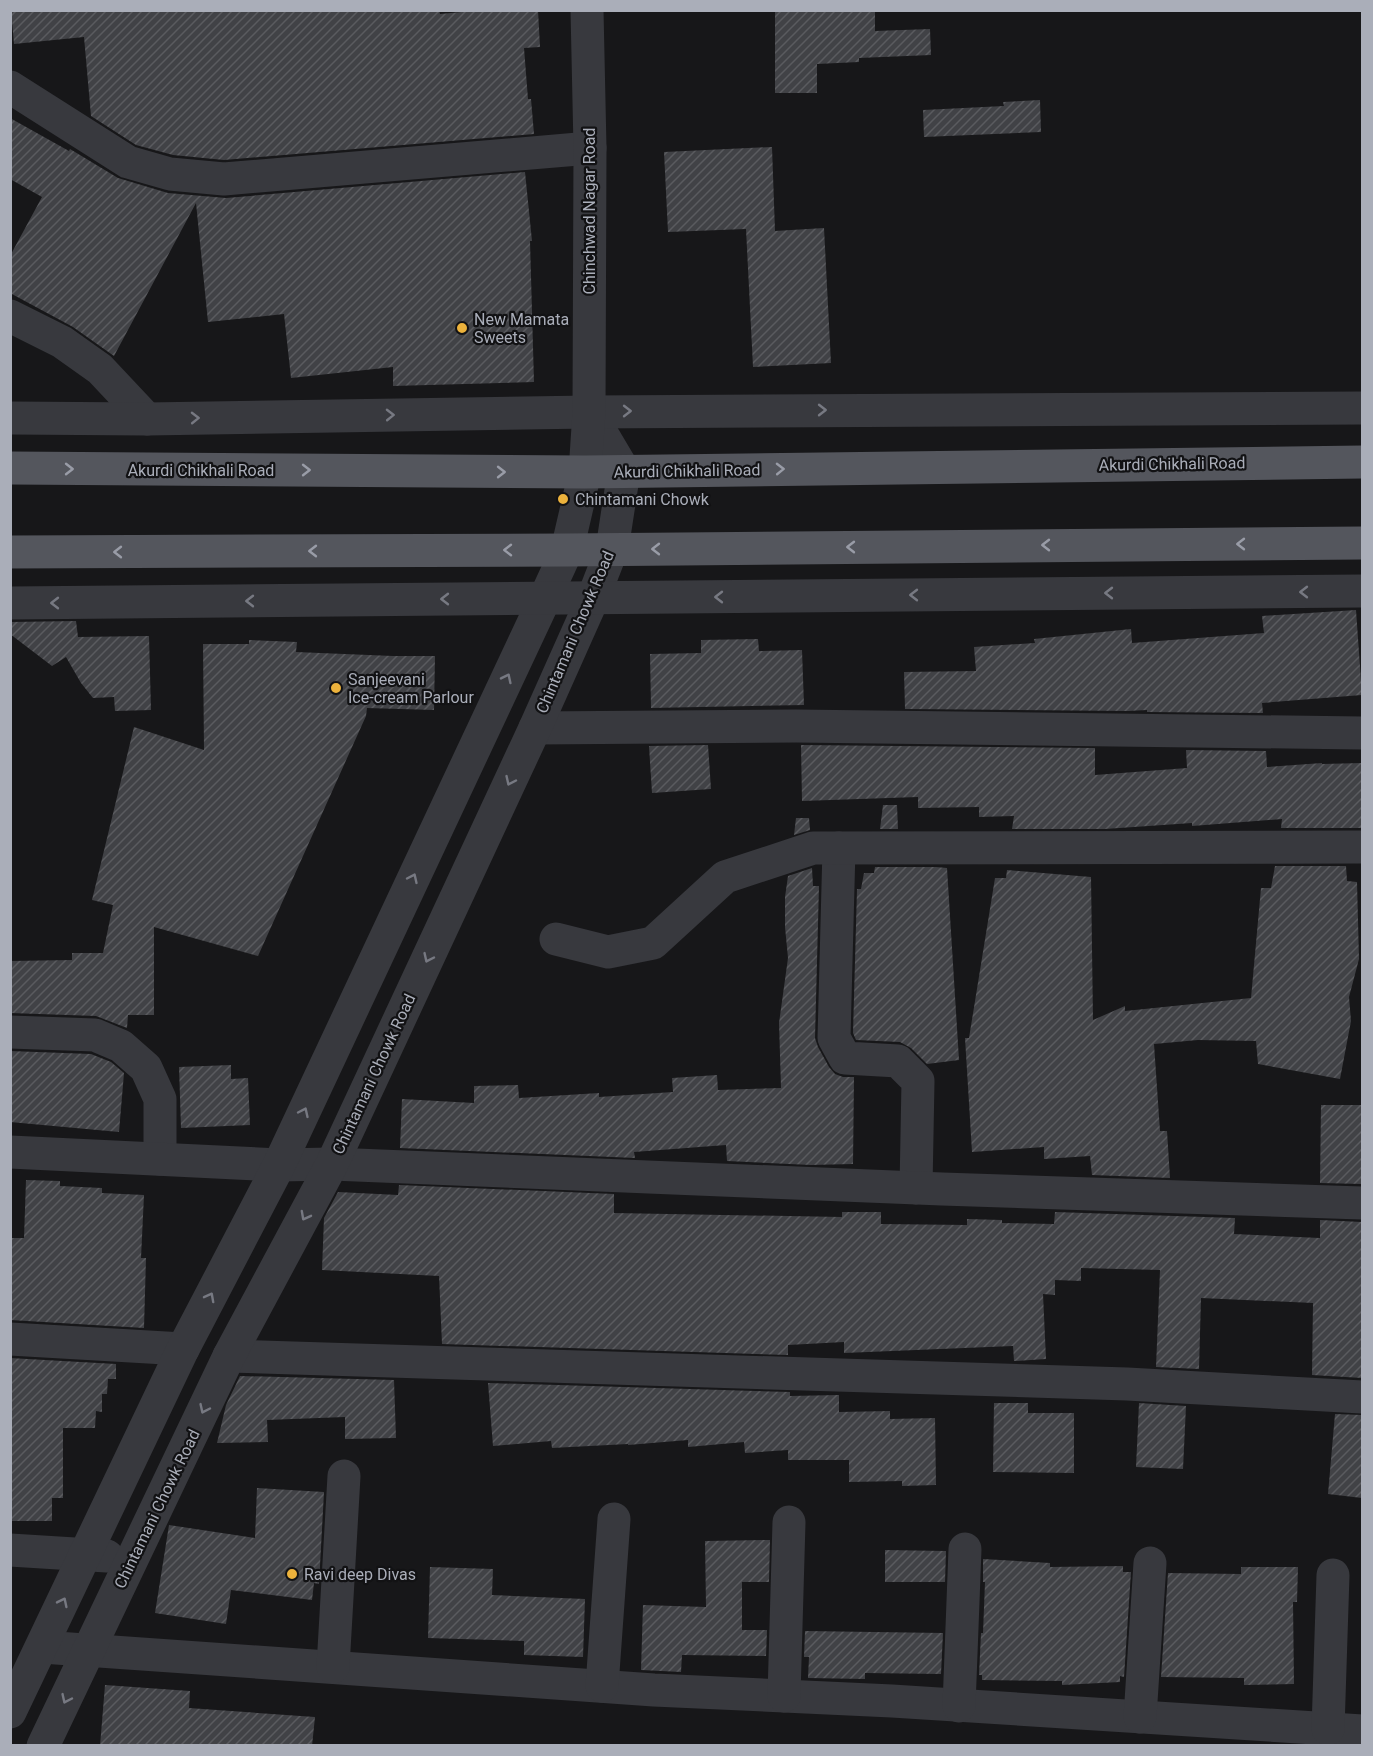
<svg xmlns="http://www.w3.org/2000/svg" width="1373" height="1756" font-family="Roboto,sans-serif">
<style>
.building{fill:url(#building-hatch)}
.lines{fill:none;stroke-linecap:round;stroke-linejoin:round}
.minor{stroke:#38393e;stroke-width:33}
.tertiary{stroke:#38393e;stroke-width:33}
.primary{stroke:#54565d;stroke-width:33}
.oneway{stroke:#777982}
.oneway2{stroke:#999ca7}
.poi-dot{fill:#ecb23c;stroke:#121214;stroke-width:2}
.labels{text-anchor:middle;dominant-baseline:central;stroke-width:4.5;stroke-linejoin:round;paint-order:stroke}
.street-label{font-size:16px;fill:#aaaeb9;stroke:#121214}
.poi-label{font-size:16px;fill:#aaaeb9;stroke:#121214;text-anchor:start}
</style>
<defs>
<pattern id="building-hatch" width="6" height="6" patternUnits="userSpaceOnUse" patternTransform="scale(1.5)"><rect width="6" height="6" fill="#414246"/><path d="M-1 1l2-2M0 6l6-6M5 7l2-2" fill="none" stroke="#5a5b5f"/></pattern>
</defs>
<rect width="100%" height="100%" fill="#171719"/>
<g class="building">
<path d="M11 10H439L440 14 483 10H538L540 47 524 48 528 99H531L534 134 224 160 173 155 136 145 91 116 84 37 14 44Z"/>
<path d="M775 10H875V31L930 29 931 55 859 58V62L817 64V93H775Z"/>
<path d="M1040 100 1041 132 924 137 923 110 1004 106 1003 102Z"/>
<path d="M10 118 69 151 70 149 118 178 168 193 226 198 525 172 532 241H530L534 382 393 386V367L291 378 284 314 208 322 196 203 114 356 73 327 10 293V256L42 197 10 179Z"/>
<path d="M772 147 775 231 824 228 831 363 753 367 746 229 668 232 664 152Z"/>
<path d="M1356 610 1362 695 1262 703 1263 713 1147 712V710L1128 711 905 709 904 672 976 671 974 647 1035 643 1034 639 1131 629 1132 643 1264 633 1262 616Z"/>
<path d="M76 621 78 637 149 636 151 710 115 711 114 697 93 698 81 683 66 657 52 666 10 634V622Z"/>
<path d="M758 639 759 651 802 650 804 705 651 708 650 654 701 653V640Z"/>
<path d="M249 640 297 642 296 652 393 656H435L434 710 367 708 366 716 258 956 154 927V1015H128L127 1028 96 1016 10 1013V961L72 960V953H103L113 905 92 900 134 727 204 750 203 644H249Z"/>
<path d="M708 745 711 789 652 793 649 746Z"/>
<path d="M801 745 1095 748V775L1187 768 1186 750 1266 751 1267 767 1322 763V764L1362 763V828H1281L1282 819 1192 826V823L1105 829H1012L1014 816 979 817V807L918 808V797L802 801Z"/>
<path d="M883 805H897L898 829H880Z"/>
<path d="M796 818H809L810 830 794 835Z"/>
<path d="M1275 866H1346L1347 881 1357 882 1359 959 1349 997 1351 1021 1340 1079 1258 1064 1256 1041 1198 1040 1154 1044 1160 1131H1167L1170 1178 1092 1175 1090 1156 1044 1159V1147L972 1152 965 1038H969L995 878H1006L1007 870 1091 877 1093 1020 1125 1006V1011L1251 998 1261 888H1271Z"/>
<path d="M875 867H936L947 868 959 1060 927 1064 911 1048 900 1042 856 1040 853 1033 857 889H861L864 873H874Z"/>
<path d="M812 868 813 886H819L815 1038 818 1047 829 1067 835 1074 843 1077H854L853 1164 811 1165 727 1161 726 1145 634 1152 635 1158 400 1148 402 1099 474 1103V1086L518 1085 519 1098 599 1093V1097L673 1092 672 1078 717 1075 718 1090 781 1088 779 1023 788 958 785 927V897L788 876Z"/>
<path d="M10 1051 91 1054 111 1062 124 1073 119 1132 10 1122Z"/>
<path d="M231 1065V1079L248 1078 250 1125 181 1128 179 1067Z"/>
<path d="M1321 1105H1362V1184L1320 1183Z"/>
<path d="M26 1180 60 1181V1186L102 1188V1193L144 1195 141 1258H146L144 1328 10 1320V1238H24Z"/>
<path d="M399 1185 614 1194V1213L842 1217V1212H881V1224L967 1225V1219L1002 1220V1223L1054 1224 1055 1212 1235 1218 1234 1234 1320 1238V1220L1362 1222V1378L1312 1375 1313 1303 1201 1298 1199 1369 1156 1367 1160 1270 1081 1268V1281L1055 1280V1295L1043 1294 1046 1359 1014 1361 1013 1346 844 1353V1342L788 1345V1355L442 1344 439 1276 322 1270 324 1218 338 1192 398 1195Z"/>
<path d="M10 1358 116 1364V1379H108L107 1394H102V1412L96 1411 95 1428H63V1498H52V1521H10Z"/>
<path d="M240 1376 394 1380 396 1438 345 1439V1417L267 1420 268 1442 217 1443 226 1405Z"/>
<path d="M488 1383 790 1392V1396L839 1395V1412L890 1411V1419L935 1418 936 1485 902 1486V1481L849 1482V1460H788V1450L745 1453 744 1442 688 1447V1440L628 1445V1444L552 1448 551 1441 493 1446Z"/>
<path d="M994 1403H1028V1413H1074V1473L993 1472Z"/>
<path d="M1139 1403 1186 1406 1183 1469 1136 1467Z"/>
<path d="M1335 1414 1362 1415V1498L1328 1494Z"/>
<path d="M257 1488 324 1492 319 1584 314 1583 312 1600 231 1590 226 1624 155 1613 169 1525 255 1538Z"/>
<path d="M770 1540 769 1582H742V1630H767L766 1656 682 1655 681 1672 641 1670 643 1605 706 1607 705 1541Z"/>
<path d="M885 1550 946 1551 945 1582H885Z"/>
<path d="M983 1559 1050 1563V1567L1123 1566V1572H1131L1124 1677 1120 1676V1682L1062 1685V1681L982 1680V1675H979L981 1633H983L985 1582H983Z"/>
<path d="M430 1567 493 1569 492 1595 585 1599 583 1657 524 1655V1641L428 1638Z"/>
<path d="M1241 1567H1298L1297 1602H1293L1294 1684 1244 1685V1678L1161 1677 1168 1573 1241 1574Z"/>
<path d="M805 1631 943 1633 941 1674 865 1673V1679L808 1678 809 1657H804Z"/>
<path d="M105 1685 190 1691 189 1708 315 1717 312 1746H100Z"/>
</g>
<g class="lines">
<g class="minor">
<path d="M10 87 128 162 170 174 224 179 590 148"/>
<path d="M10 316 62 342 100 369 147 419"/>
<path d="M535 728 796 726 1362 733"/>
<path d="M839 848 834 1038 845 1058 898 1061 918 1081 916 1188"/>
<path d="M556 939 608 952 653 943 725 877 813 848 1362 847"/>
<path d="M10 1032 95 1035 121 1046 146 1068 160 1099V1159"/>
<path d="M10 1152 279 1165 332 1164 942 1189 1362 1203"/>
<path d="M10 1339 183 1349"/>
<path d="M229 1356 1127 1384 1362 1397"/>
<path d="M10 1550 107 1556"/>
<path d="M42 1647 654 1690 892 1701 1362 1731"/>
<path d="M333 1667 344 1476"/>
<path d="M602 1686 614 1519"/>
<path d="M784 1696 789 1522"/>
<path d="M959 1706 965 1549"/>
<path d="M10 1712 183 1349 279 1165 545 598"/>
<path d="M1140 1717 1150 1563"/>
<path d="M1328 1729 1333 1575"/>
<path d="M43 1746 229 1356 332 1164 535 728 593 598"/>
</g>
<g class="tertiary">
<path d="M589 412 624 471 612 549 593 598"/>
<path d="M10 418 147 419 589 412 1362 408"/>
<path d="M545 598 567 550 585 472 589 412 590 148 587 10"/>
<path d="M10 603 1362 591"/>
</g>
<g class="primary">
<path d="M10 468 585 472 1362 462"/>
<path d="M10 552 567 550 1362 543"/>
</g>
</g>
<defs><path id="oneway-chevron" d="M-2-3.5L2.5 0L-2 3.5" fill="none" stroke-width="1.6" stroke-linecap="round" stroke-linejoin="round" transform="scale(1.5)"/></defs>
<g class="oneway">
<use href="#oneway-chevron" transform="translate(822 410)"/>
<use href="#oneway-chevron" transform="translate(627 411)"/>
<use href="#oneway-chevron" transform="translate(390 415) rotate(-1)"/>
<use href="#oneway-chevron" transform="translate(195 418) rotate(-1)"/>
<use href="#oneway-chevron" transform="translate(1304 592) rotate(180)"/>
<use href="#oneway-chevron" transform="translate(1109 593) rotate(180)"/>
<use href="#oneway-chevron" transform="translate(914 595) rotate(180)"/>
<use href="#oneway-chevron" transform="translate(719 597) rotate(180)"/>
<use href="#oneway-chevron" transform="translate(445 599) rotate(180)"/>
<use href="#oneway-chevron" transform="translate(250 601) rotate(180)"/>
<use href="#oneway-chevron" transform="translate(55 603) rotate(180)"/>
<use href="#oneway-chevron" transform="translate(507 678) rotate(-64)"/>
<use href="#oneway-chevron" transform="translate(510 781) rotate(115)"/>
<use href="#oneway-chevron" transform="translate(413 878) rotate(-65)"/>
<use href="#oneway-chevron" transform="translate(428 958) rotate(115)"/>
<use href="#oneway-chevron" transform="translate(304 1112) rotate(-65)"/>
<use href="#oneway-chevron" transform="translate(305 1216) rotate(118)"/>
<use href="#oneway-chevron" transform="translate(210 1297) rotate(-62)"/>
<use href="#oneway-chevron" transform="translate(204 1409) rotate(115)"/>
<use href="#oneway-chevron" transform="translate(63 1602) rotate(-64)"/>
<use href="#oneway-chevron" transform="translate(66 1699) rotate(115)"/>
</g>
<g class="oneway2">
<use href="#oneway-chevron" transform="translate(69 469)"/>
<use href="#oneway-chevron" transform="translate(780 469) rotate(-1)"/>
<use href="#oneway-chevron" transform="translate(306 470)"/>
<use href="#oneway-chevron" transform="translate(501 472)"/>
<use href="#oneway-chevron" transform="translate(1241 544) rotate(180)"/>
<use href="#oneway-chevron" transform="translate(1046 545) rotate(180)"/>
<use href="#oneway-chevron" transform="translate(851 547) rotate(180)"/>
<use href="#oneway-chevron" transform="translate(656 549) rotate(180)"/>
<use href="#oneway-chevron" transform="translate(508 550) rotate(180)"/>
<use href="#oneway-chevron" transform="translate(313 551) rotate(180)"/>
<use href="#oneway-chevron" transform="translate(118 552) rotate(180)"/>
</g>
<g class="poi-dot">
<circle cx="462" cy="328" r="6"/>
<circle cx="563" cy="499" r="6"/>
<circle cx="336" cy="688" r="6"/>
<circle cx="292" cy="1574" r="6"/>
</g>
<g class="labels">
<g class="street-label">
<text transform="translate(589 211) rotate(-90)">Chinchwad Nagar Road</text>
<text transform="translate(1172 464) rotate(-1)">Akurdi Chikhali Road</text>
<text x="201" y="470">Akurdi Chikhali Road</text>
<text transform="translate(687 471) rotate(-1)">Akurdi Chikhali Road</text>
<text transform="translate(575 632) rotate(-67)">Chintamani Chowk Road</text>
<text transform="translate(374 1074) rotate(-65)">Chintamani Chowk Road</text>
<text transform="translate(157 1509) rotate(-64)">Chintamani Chowk Road</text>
</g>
<g class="poi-label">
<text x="474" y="319">New Mamata<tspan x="474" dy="18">Sweets</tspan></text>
<text x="575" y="499">Chintamani Chowk</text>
<text x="348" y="679">Sanjeevani<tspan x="348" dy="18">Ice-cream Parlour</tspan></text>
<text x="304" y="1574">Ravi deep Divas</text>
</g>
</g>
<rect width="1373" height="1756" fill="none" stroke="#aaaeb9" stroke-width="24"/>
</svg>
